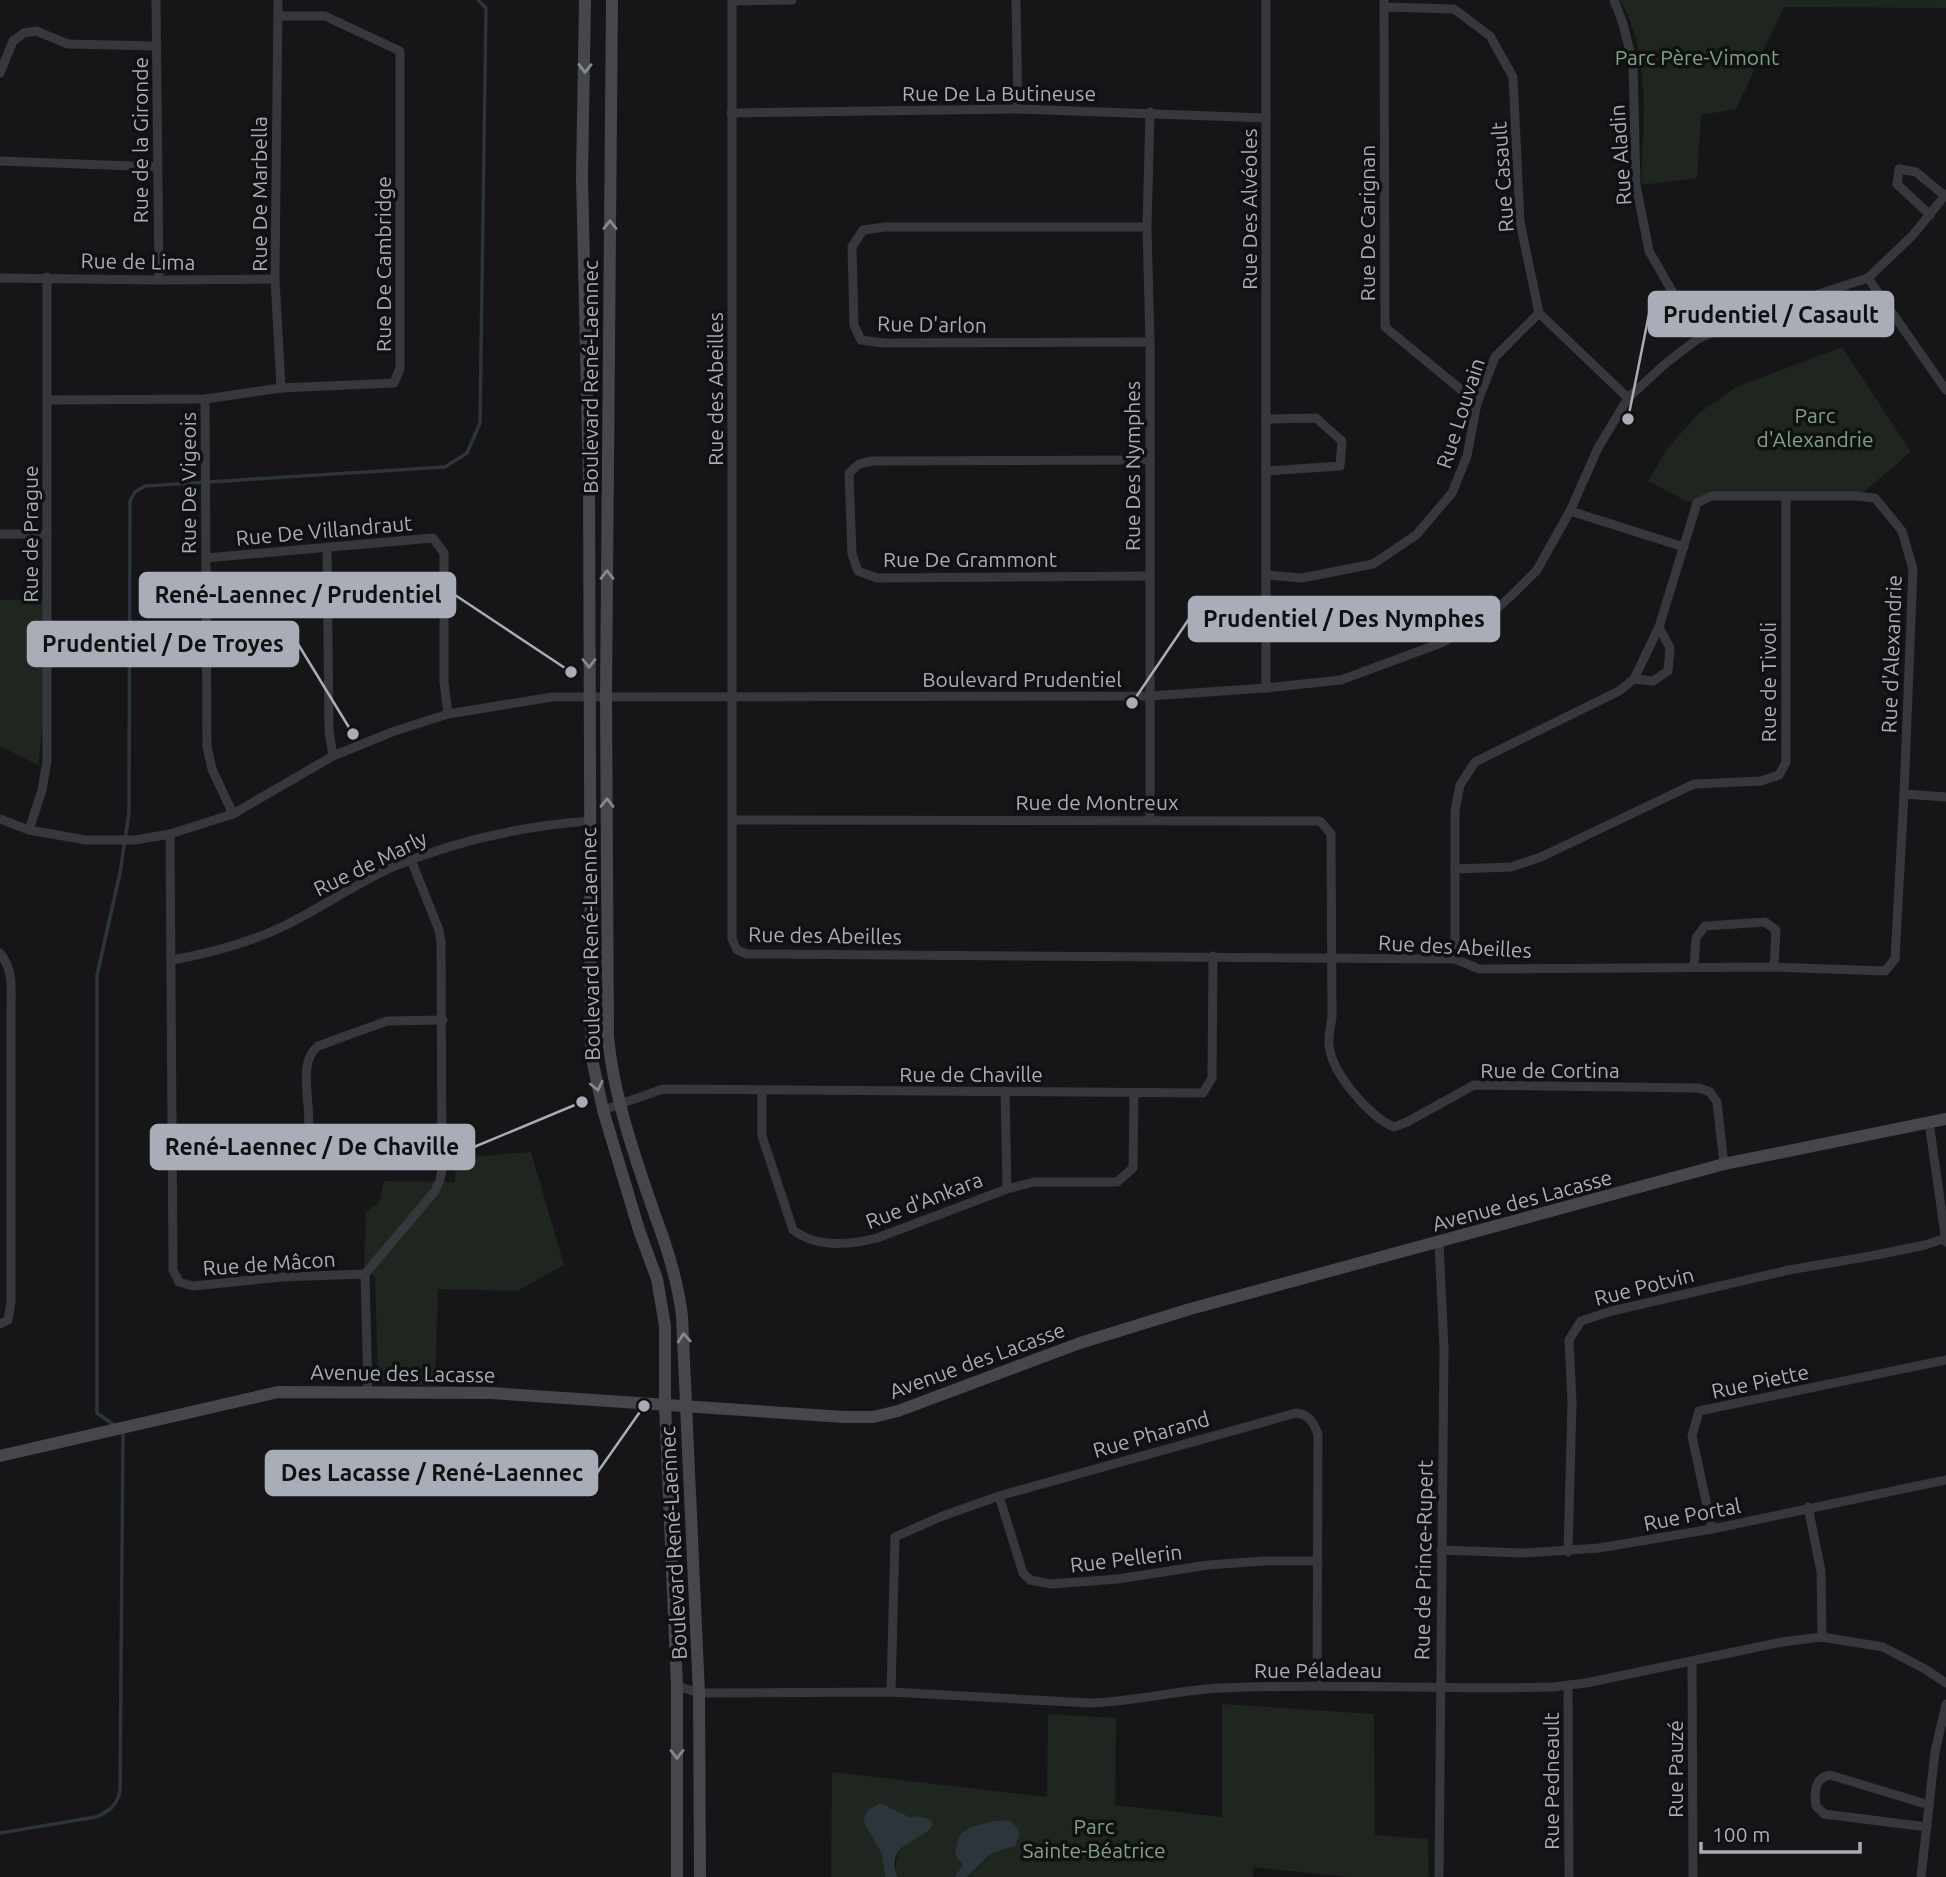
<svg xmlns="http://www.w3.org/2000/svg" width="1946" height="1877" font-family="Ubuntu,sans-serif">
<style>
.green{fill:#1e261f}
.water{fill:#2c353c}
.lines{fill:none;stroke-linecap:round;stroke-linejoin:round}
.stream{stroke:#2c353c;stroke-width:3.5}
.street{stroke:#37383d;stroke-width:9}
.secondary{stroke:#45474d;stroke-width:12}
.oneway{stroke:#858993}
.labels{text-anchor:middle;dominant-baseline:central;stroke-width:7;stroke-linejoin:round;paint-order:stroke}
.park-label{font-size:21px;fill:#7fa381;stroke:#111113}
.street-label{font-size:21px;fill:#a8adb8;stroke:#111113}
.leader{fill:none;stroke:#a8adb8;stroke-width:2.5}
.callout-dot{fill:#a8adb8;stroke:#111113;stroke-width:2.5}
.callout{fill:#a8adb8;stroke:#a8adb8;stroke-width:2.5}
.callout-label{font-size:23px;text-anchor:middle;font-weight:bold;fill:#111}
</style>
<rect width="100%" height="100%" fill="#161618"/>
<g class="green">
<path d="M1620 0H1946V8L1784 7 1736 109 1701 115 1697 178 1641 185C1643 124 1652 55 1620 0Z"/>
<path d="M1842 347 1911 452 1862 493 1713 494 1694 502 1686 501 1648 481 1667 449 1698 414 1736 387Z"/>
<path d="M43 599V725L38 765 0 746V600Z"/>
<path d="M531 1152 564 1265 517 1291 438 1289 435 1386 378 1382 375 1277 364 1266 366 1212 380 1201 384 1181 455 1182 456 1158Z"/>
<path d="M1222 1704 1374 1714 1375 1835 1428 1839 1429 1877H1347L1253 1867V1877H967L990 1853 1009 1849 1020 1839 963 1864 955 1877H898C890 1859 904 1840 922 1835L917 1816 909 1818 890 1807 876 1842 882 1854 885 1877H831L832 1772 1047 1797 1048 1714 1116 1718 1115 1805 1222 1817Z"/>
</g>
<g class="water">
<path d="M881 1803 909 1817 917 1816 931 1820 933 1825C922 1842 883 1844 898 1877H885L882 1854 863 1821 868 1810Z"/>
<path d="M1008 1820C1020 1827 1022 1834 1015 1846L990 1854 967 1877H955L963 1864 955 1855C956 1850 957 1842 959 1837 967 1824 994 1821 1008 1820Z"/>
</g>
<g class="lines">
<g class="stream">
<path d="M117 1427 97 1413V975L120 873 129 813 130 501 135 492 145 486 445 467 467 453 480 423 486 8 478 0"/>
<path d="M0 1833 96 1817C109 1811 117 1806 120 1791L123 1431"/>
</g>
<g class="street">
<path d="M156 0 159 280"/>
<path d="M278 0 275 279 281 388"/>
<path d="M732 0V939L737 950 747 954 1455 959 1479 969 1774 967 1885 971 1895 959 1904 794 1946 797"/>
<path d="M1016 0 1018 109"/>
<path d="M1384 0 1385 327 1477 403"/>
<path d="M1614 0 1623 24 1633 64 1636 185 1649 251 1699 338"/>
<path d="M732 1 792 0"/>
<path d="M1384 7 1454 9 1490 36 1513 77 1520 222 1539 313 1628 398"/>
<path d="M0 73 13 41 24 33 36 31 68 44 157 46"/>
<path d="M731 113 1018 109 1266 118"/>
<path d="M0 161 158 167"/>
<path d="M1930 215 1897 184 1899 169 1916 172 1945 196"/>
<path d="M1147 227H885L863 230 852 247 854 325 861 340 884 343 1150 342"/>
<path d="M0 278 159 280 275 279"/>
<path d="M1868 278 1946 390"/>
<path d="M205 399 207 747 212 769 233 814"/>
<path d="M47 400 205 399 281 388 394 383 400 368V51L325 16H278"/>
<path d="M1266 419 1316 418 1342 441 1340 466 1266 471"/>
<path d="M1150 460 872 461 859 464 849 473 852 554 858 571 877 578 1150 576"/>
<path d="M1570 511 1684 547"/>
<path d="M0 534H47"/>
<path d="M327 547 329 732 333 756"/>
<path d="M206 558 433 538 444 553V682L448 714"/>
<path d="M1266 575 1302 578 1373 564 1416 535 1452 493 1467 456 1477 403 1495 357 1539 313"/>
<path d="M1634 679 1653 681 1668 671 1670 648 1659 627"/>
<path d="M1266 688V0"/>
<path d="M0 819 29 830 86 840H135L170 834 233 814 333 756 392 732 448 714 552 697 1149 696 1266 688 1341 680 1441 643 1484 620 1512 595 1537 570 1570 511 1598 448 1628 398 1666 363 1699 338 1763 312 1868 278 1913 235 1946 194"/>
<path d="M733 820 1320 821 1331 834 1332 1017C1331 1025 1328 1035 1329 1044 1330 1071 1370 1118 1394 1127L1407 1122 1474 1085 1699 1088 1710 1092 1717 1102 1724 1164"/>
<path d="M1150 820V342L1147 227 1150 112"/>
<path d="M29 830 42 790 47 761V277"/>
<path d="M170 834 173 1270 179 1282 193 1286 282 1277 365 1274 435 1191 440 1180 442 1169 441 942 439 930 411 860"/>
<path d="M1455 869 1511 867 1541 857 1694 784 1761 781 1779 775 1786 762V496"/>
<path d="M0 953C14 970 11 988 11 1009V1302L8 1320 0 1324"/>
<path d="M1455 959V811L1460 785 1475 762 1619 691 1634 679 1659 627 1697 503 1711 496H1855L1875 498 1902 531 1913 569 1904 794"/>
<path d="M172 960C211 953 249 943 284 926 321 908 355 884 393 867 457 840 521 826 590 821"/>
<path d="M1694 967 1696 938 1705 926 1765 922 1776 930 1774 967"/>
<path d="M762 1090V1136L793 1230C817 1248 850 1245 877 1238L1007 1189 1034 1182H1117L1133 1168 1134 1093"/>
<path d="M1005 1091 1007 1189"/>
<path d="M603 1110 663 1089 1203 1093 1212 1078 1213 956"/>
<path d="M1929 1122 1946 1242"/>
<path d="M173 1165 294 1154 301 1151C322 1124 291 1067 318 1046L387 1021 443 1020"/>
<path d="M365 1274 368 1392"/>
<path d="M999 1496 1023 1573 1030 1580 1051 1584 1118 1579 1208 1565 1264 1561H1318"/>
<path d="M1808 1507 1821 1571 1822 1637"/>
<path d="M1712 1529 1692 1436 1699 1411 1946 1360"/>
<path d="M1441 1550 1524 1553 1599 1548 1712 1529 1946 1480"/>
<path d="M1568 1552 1572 1403 1569 1340 1581 1321 1612 1311 1789 1270 1871 1256 1925 1245 1946 1238"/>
<path d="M1692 1661 1693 1877"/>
<path d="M1568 1685 1569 1877"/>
<path d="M677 1686 699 1693 891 1692 1089 1703C1134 1702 1177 1690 1222 1688 1332 1683 1442 1690 1553 1687L1586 1683 1782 1642 1822 1637 1883 1647 1925 1669 1946 1683"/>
<path d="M891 1692 895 1537 940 1517 999 1496 1296 1413C1310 1415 1313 1422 1318 1434L1317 1686"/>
<path d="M1927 1827 1824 1814 1816 1806C1814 1793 1814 1778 1830 1775L1929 1805"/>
<path d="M1439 1877 1444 1348 1439 1243"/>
<path d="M1921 1877 1935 1752 1946 1704"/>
</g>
<g class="secondary">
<path d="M585 0 582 177 589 480 591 1054 603 1110 639 1230 657 1279 665 1326V1405L677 1686V1877"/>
<path d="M612 0 606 695 608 1036C613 1095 636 1161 656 1218 668 1250 678 1282 682 1316L699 1693 700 1877"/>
<path d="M0 1456 278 1392 491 1393 844 1417H873L898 1411 1080 1343 1190 1309 1724 1164 1946 1119"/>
</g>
</g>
<defs><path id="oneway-chevron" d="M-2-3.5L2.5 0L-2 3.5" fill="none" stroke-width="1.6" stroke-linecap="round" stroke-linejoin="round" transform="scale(1.75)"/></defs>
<g class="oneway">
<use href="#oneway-chevron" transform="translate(585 68) rotate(91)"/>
<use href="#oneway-chevron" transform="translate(610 225) rotate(-90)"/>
<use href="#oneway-chevron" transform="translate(607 575) rotate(-90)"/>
<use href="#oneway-chevron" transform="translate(589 663) rotate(90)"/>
<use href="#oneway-chevron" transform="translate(607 803) rotate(-90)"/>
<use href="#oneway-chevron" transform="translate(597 1086) rotate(77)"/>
<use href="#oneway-chevron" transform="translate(684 1338) rotate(-94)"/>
<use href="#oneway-chevron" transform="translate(677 1754) rotate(90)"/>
</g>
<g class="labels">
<g class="park-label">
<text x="1697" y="57">Parc Père-Vimont</text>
<text x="1815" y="415">Parc<tspan x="1815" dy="24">d'Alexandrie</tspan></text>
<text x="1094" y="1826">Parc<tspan x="1094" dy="24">Sainte-Béatrice</tspan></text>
</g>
<g class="street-label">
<text x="999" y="93">Rue De La Butineuse</text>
<text transform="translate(140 140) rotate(-90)">Rue de la Gironde</text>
<text transform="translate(1620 155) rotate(-94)">Rue Aladin</text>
<text transform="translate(1502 177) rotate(-94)">Rue Casault</text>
<text transform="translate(259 194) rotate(-90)">Rue De Marbella</text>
<text transform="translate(1249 209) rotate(-90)">Rue Des Alvéoles</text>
<text transform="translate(1367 223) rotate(-90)">Rue De Carignan</text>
<text transform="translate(138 261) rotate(1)">Rue de Lima</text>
<text transform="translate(383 264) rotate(-90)">Rue De Cambridge</text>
<text transform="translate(932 324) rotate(1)">Rue D'arlon</text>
<text transform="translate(590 377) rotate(-90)">Boulevard René-Laennec</text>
<text transform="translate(715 389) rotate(-90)">Rue des Abeilles</text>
<text transform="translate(1460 413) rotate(-72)">Rue Louvain</text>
<text transform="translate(1132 466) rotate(-90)">Rue Des Nymphes</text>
<text transform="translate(188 483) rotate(-90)">Rue De Vigeois</text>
<text transform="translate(324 530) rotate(-5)">Rue De Villandraut</text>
<text transform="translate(30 534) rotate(-90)">Rue de Prague</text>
<text x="970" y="559">Rue De Grammont</text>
<text transform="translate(1891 654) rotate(-88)">Rue d'Alexandrie</text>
<text x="1022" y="679">Boulevard Prudentiel</text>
<text transform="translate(1768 682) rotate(-90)">Rue de Tivoli</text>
<text x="1097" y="802">Rue de Montreux</text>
<text transform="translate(370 863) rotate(-26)">Rue de Marly</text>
<text transform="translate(825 935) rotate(1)">Rue des Abeilles</text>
<text transform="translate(590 944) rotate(-91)">Boulevard René-Laennec</text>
<text transform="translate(1455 946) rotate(3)">Rue des Abeilles</text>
<text x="1550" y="1070">Rue de Cortina</text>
<text x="971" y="1074">Rue de Chaville</text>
<text transform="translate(924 1200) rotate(-21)">Rue d'Ankara</text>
<text transform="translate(1522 1200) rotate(-15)">Avenue des Lacasse</text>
<text transform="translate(269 1263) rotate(-4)">Rue de Mâcon</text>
<text transform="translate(1644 1286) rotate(-14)">Rue Potvin</text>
<text transform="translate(977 1360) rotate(-20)">Avenue des Lacasse</text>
<text transform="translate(403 1373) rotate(1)">Avenue des Lacasse</text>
<text transform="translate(1760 1381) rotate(-12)">Rue Piette</text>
<text transform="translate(1151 1434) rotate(-16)">Rue Pharand</text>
<text transform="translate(1692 1514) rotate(-11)">Rue Portal</text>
<text transform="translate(673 1543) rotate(-93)">Boulevard René-Laennec</text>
<text transform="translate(1126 1558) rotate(-7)">Rue Pellerin</text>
<text transform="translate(1423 1560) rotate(-89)">Rue de Prince-Rupert</text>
<text x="1318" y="1670">Rue Péladeau</text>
<text transform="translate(1675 1769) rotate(-90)">Rue Pauzé</text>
<text transform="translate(1551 1781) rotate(-90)">Rue Pedneault</text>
</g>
</g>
<path class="leader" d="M1628 419L1649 314M571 672L455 595M1132 703L1189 619M353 734L298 644M582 1102L474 1147M644 1406L597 1473"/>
<g class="callout-dot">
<circle cx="1628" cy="419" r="7"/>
<circle cx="571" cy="672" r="7"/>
<circle cx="1132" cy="703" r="7"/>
<circle cx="353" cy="734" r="7"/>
<circle cx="582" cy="1102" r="7"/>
<circle cx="644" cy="1406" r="7"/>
</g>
<g class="callout">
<rect x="1649" y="292" width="244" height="44" rx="7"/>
<rect x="140" y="573" width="315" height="44" rx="7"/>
<rect x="1189" y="597" width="310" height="44" rx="7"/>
<rect x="28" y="622" width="270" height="44" rx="7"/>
<rect x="151" y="1125" width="323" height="44" rx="7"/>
<rect x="266" y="1451" width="331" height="44" rx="7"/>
</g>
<g class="callout-label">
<text x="1771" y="323">Prudentiel / Casault</text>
<text x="298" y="603">René-Laennec / Prudentiel</text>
<text x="1344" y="627">Prudentiel / Des Nymphes</text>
<text x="163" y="652">Prudentiel / De Troyes</text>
<text x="312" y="1155">René-Laennec / De Chaville</text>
<text x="432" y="1481">Des Lacasse / René-Laennec</text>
</g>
<path d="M1701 1842v10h159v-10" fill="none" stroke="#a8adb8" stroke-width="3.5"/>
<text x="1712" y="1842" font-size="21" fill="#a8adb8" stroke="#111113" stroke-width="5" paint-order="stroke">100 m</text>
</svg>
